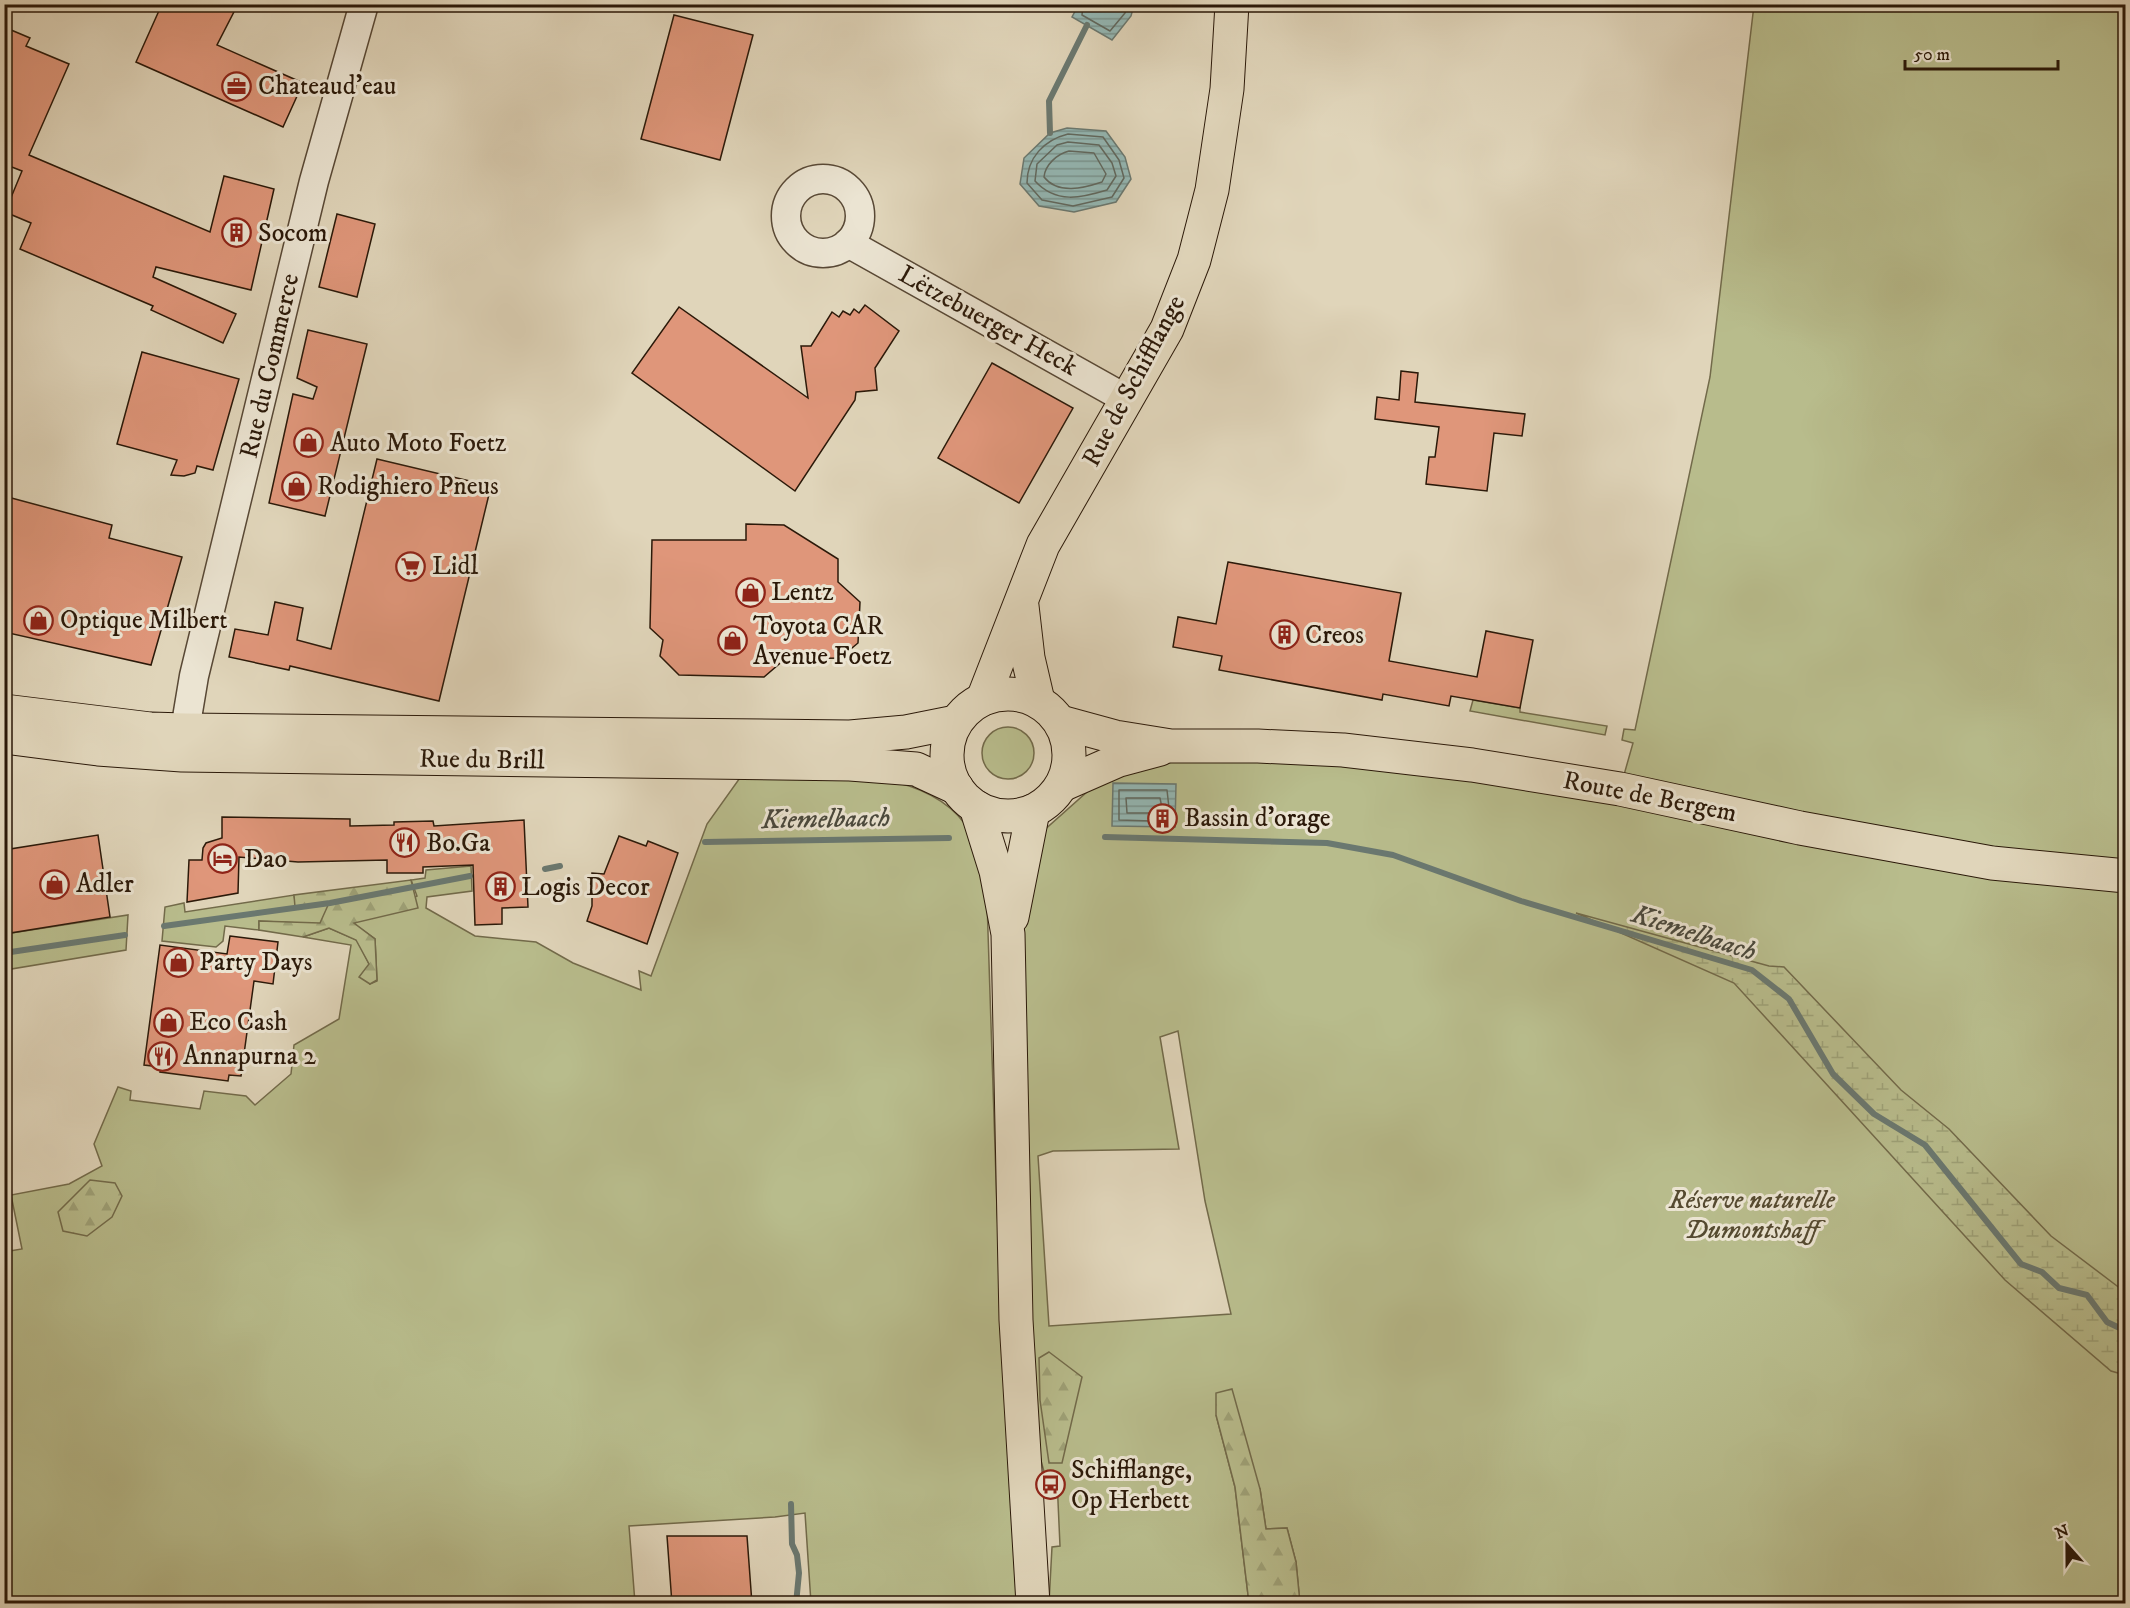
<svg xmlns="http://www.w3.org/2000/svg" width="2130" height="1608" font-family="'IM FELL DW Pica',serif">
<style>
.green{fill:#b8bc8c;stroke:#726a4a;stroke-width:1.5;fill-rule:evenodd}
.forest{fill:url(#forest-firs);stroke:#726a4a;stroke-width:1.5}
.wetland{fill:url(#wetland-marsh);stroke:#726a4a;stroke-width:1.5}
.water{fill:url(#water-rules);stroke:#6a7870;stroke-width:1.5}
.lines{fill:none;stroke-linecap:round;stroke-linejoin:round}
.shore{stroke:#60685f;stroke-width:1.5}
.stream{stroke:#6a7870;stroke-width:6}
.building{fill:#df967a;stroke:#2b1909;stroke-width:1.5}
.minor-casing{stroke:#584835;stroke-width:31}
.major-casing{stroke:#2b1909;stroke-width:35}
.minor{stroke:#ebe4d2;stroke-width:28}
.major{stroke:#e0d5ba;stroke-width:33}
.labels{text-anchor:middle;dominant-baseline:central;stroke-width:6;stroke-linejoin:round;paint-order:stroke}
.poi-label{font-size:26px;fill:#2b1909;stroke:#ebe4d2;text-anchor:start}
.street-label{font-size:26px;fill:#2b1909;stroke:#ebe4d2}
.park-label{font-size:26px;font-style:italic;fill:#554a30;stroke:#ebe4d2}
.water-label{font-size:27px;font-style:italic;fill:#4a493d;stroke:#ebe4d2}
</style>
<defs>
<pattern id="forest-firs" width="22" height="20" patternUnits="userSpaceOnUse" patternTransform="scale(1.5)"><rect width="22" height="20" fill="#b8bc8c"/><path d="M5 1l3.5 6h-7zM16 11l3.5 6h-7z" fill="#9ea177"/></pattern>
<pattern id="wetland-marsh" width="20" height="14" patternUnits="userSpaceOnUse" patternTransform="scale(1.5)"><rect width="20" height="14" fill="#b8bc8c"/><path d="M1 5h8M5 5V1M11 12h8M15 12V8" fill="none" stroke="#9ea177"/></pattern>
<pattern id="water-rules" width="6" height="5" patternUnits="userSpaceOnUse" patternTransform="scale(1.5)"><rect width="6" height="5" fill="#94b8b5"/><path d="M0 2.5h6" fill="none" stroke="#799591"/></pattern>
</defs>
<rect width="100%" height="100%" fill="#e0d5ba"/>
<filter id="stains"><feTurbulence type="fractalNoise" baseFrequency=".00333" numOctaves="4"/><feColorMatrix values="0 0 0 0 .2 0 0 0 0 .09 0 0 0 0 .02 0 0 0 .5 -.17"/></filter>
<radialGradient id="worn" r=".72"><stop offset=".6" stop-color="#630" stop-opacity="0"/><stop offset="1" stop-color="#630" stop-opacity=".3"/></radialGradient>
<g class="green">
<path d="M1754 5H2125V1603H1300L1296 1562 1287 1528 1266 1529 1260 1489 1216 1415 1235 1487 1249 1603H1049L1052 1547 1060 1546 1057 1479H1046L1020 1384 1008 934 1041 833 1096 784 1167 761 1203 759 1317 763 1620 789 1633 743 1622 740 1624 729 1635 730 1710 377ZM1178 1031 1205 1201 1231 1314 1049 1326 1038 1156 1053 1151 1179 1149 1160 1037Z"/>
<path d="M1473 700 1520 708V712L1607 726 1605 735 1470 711Z"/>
<circle cx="1008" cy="753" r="26"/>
<path d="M742 775C811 776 919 762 965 824 974 837 980 855 986 870L997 1210 1020 1603H811L805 1513 775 1517 629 1526 635 1603H5L4 1252 22 1249 11 1195 69 1184 102 1166 94 1144 118 1087 131 1091 130 1100 200 1109 204 1091 246 1096 255 1105 291 1074 294 1045 339 1019 351 945 303 937 329 928 357 940 369 964 370 984 377 981 375 939 353 923 417 896 411 880 425 878 426 870 471 866 472 891 427 897 426 908 475 936 536 942 573 963 641 990 639 971 651 976 707 824Z"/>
<path d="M294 895 296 907 330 903 320 924 259 921V930L225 926 223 941 216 947 162 941 165 907 184 903 185 912Z"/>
<path d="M128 915 126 950 5 970V934Z"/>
</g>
<g class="forest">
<path d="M411 880 418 908 354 923 375 939 377 980 370 984 359 977 369 964 356 940 329 928 303 937 259 930V921L320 923 329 903 295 907 294 895Z"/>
<path d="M90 1180 115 1183 122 1196 112 1217 87 1236 63 1231 58 1212Z"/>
<path d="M1049 1352 1082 1377 1062 1463H1049L1040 1400 1039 1358Z"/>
<path d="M1232 1389 1260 1489 1266 1529 1287 1528 1296 1562 1300 1603H1249L1235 1487 1216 1415V1393Z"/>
</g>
<path class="wetland" d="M1576 913 1769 966 1784 967 1901 1090 1949 1129 2051 1236 2125 1292V1375L2111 1371 2005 1280 1734 983Z"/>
<g class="water">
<path d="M1079 4H1134V5L1131 16 1112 40 1072 17Z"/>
<path d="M1067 128 1106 131 1125 157 1131 179 1116 202 1074 212 1039 206 1020 184 1024 158 1050 133Z"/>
<path d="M1113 783 1176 784 1175 827 1112 826Z"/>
</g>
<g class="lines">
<g class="shore">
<path d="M1083 4 1082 15 1110 31 1125 13 1128 4"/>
<path d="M1068 134 1103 137 1119 160 1124 178 1112 197 1073 206 1042 200 1027 183C1027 158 1044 140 1068 134Z"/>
<path d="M1068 142 1099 145 1112 163 1116 176 1107 190C1081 198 1056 204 1035 181L1037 164 1057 145Z"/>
<path d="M1069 151 1094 153 1106 174 1102 182C1084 188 1058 195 1044 177 1045 165 1057 154 1069 151Z"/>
<path d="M1152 813H1127L1126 798H1160L1162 808"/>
<path d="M1152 821 1119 820V790H1167L1169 808"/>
</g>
<g class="stream">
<path d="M1050 133 1049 101 1087 25"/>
<path d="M1105 837 1327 843 1393 855 1521 901 1752 970 1789 999 1833 1074 1874 1114 1925 1145 2021 1264 2042 1272 2059 1288 2087 1295 2107 1322 2126 1331"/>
<path d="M705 842 949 838"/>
<path d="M545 869 560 866"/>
<path d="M164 926 330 903 470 876"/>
<path d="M4 953 125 935"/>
<path d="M791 1504 792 1544 797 1555 799 1573 796 1604"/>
</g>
</g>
<g class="building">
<path d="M162 4H238L217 45 303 83 283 127 136 62Z"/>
<path d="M674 15 753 35 720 160 641 139Z"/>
<path d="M4 27 30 38 26 46 69 64 29 155 210 232 224 176 274 189 251 290 156 267 153 277 236 314 223 343 151 310 153 306 20 249 31 223 5 212 22 171 4 164Z"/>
<path d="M337 214 375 224 357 297 319 287Z"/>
<path d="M865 305 899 331 875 368 877 390 856 392 855 400 795 491 632 373 679 307 808 398 801 346H811L832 312 839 317 843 311 850 315 854 309 859 313Z"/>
<path d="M308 330 367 344 325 516 269 503 293 394 313 399 317 387 297 378Z"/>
<path d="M142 352 239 379 213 470 197 466 195 473 184 476 171 475 177 460 117 444Z"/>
<path d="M992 363 1073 408 1019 503 938 458Z"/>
<path d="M1401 371 1418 373 1415 402 1525 414 1522 436 1494 433 1487 491 1426 484 1429 457H1435L1439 427 1375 419 1377 397 1399 400Z"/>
<path d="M377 459 491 486 439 701 290 666 289 670 229 657 235 629 268 635 275 602 303 608 297 640 331 649Z"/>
<path d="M4 496 112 525 109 538 182 557 151 665 4 632Z"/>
<path d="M746 524 784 525 838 559V582L860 602 858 643 840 658 785 659 764 677 679 675 660 656 663 640 650 628 652 540H746Z"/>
<path d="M1228 562 1401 593 1389 661 1477 677 1486 631 1533 640 1520 708 1451 696 1449 706 1383 694 1382 700 1219 670 1222 656 1173 647 1178 617 1216 624Z"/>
<path d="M1154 809 1173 810 1172 826H1154Z"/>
<path d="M222 817 350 819V826L394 825V822L433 821 434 826 524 820 528 907 502 908V924L475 925 473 865 423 867V873H387V860L298 862 239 857 238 893 187 902 189 860H202L203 848 206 843 222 838Z"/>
<path d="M98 835 110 917 4 934V850Z"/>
<path d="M619 836 646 846 648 841 678 853 647 944 587 921 592 906V873L604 874Z"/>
<path d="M230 936 278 942 273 984 254 981 241 1076 229 1075 228 1081 160 1072 161 1067 144 1065 160 945 227 954Z"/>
<path d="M667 1536H747L752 1604H672Z"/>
</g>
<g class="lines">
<defs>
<g id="minor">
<circle cx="823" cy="216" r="37"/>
<path d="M848 243 1128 400"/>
<path d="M185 730 194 676 314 181 364 4"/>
</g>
<g id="major">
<path d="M1022 606 1028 658 1038 701"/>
<circle cx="1008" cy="755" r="61"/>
<path d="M983 699 1043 545 1167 329 1194 260 1212 190 1227 89 1232 4"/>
<path d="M4 711 150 729 185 730 850 737 906 732 956 722"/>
<path d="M1060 722 1115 737 1171 746H1258L1343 750 1472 765 1620 789 1800 828 1992 863 2126 876"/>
<path d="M4 737 98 749 182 755 850 764 916 769 957 788"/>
<path d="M1062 785 1119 760 1160 749"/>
<path d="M976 807 996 871 1008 934 1016 1320 1033 1604"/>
<path d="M1012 917 1033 811"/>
</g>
</defs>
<use href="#minor" class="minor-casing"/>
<use href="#major" class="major-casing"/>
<use href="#minor" class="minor"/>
<use href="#major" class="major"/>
</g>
<defs>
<symbol id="office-ring" viewBox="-11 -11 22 22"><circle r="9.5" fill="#ebe4d2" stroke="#8f2418" stroke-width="1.5"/><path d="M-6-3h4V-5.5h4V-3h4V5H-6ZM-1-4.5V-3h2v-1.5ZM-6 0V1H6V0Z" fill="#8f2418"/></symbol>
<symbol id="building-ring" viewBox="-11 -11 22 22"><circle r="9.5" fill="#ebe4d2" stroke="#8f2418" stroke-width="1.5"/><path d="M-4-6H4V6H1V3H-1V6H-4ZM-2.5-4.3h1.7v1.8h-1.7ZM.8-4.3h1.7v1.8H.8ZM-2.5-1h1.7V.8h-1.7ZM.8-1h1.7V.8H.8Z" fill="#8f2418"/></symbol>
<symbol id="shop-ring" viewBox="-11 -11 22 22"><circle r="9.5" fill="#ebe4d2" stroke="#8f2418" stroke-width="1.5"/><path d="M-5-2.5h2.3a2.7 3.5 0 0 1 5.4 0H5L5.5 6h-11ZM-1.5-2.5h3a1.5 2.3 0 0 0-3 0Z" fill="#8f2418"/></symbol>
<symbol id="supermarket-ring" viewBox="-11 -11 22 22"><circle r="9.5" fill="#ebe4d2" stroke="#8f2418" stroke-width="1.5"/><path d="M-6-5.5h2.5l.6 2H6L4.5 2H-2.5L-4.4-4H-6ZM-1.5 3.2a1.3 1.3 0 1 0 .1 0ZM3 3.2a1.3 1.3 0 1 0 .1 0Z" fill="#8f2418"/></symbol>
<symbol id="restaurant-ring" viewBox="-11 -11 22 22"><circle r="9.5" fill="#ebe4d2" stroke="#8f2418" stroke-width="1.5"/><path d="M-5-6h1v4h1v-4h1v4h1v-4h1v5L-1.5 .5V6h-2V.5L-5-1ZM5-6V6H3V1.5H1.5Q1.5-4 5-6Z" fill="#8f2418"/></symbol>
<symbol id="hotel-ring" viewBox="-11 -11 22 22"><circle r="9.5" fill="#ebe4d2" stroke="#8f2418" stroke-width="1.5"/><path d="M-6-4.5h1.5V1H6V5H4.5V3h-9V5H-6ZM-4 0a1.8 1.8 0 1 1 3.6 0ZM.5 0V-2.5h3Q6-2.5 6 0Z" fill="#8f2418"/></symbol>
<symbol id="bus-ring" viewBox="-11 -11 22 22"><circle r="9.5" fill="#ebe4d2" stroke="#8f2418" stroke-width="1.5"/><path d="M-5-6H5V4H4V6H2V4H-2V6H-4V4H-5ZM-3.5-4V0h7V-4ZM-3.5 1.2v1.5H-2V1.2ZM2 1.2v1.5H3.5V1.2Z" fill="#8f2418"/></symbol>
</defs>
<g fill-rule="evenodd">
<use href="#office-ring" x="220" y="70" width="33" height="33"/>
<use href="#building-ring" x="220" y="216" width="33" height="33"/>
<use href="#shop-ring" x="292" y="426" width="33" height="33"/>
<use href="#shop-ring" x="280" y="470" width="33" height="33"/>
<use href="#supermarket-ring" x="394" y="550" width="33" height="33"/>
<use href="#shop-ring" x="734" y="576" width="33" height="33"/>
<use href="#shop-ring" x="22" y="604" width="33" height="33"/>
<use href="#building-ring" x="1268" y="618" width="33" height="33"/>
<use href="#shop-ring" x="716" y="624" width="33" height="33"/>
<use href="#building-ring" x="1146" y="802" width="33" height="33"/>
<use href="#restaurant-ring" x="388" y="826" width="33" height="33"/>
<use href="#hotel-ring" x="206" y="842" width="33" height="33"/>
<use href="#shop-ring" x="38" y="868" width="33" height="33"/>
<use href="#building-ring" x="484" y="870" width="33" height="33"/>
<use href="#shop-ring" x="162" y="946" width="33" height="33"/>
<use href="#shop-ring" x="152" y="1006" width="33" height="33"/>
<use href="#restaurant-ring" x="146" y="1040" width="33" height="33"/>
<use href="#bus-ring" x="1034" y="1468" width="33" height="33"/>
</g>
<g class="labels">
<g class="poi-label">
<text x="258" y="86">Chateaud'eau</text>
<text x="258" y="233">Socom</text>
<text x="330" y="443">Auto Moto Foetz</text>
<text x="317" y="486">Rodighiero Pneus</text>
<text x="432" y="566">Lidl</text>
<text x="771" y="592">Lentz</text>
<text x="60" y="620">Optique Milbert</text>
<text x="753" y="626">Toyota CAR<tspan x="753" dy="30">Avenue Foetz</tspan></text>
<text x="1305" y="635">Creos</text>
<text x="1184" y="818">Bassin d'orage</text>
<text x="426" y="843">Bo.Ga</text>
<text x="244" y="859">Dao</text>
<text x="76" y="884">Adler</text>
<text x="521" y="887">Logis Decor</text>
<text x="199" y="962">Party Days</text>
<text x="189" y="1022">Eco Cash</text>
<text x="183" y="1056">Annapurna 2</text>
<text x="1071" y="1470">Schifflange,<tspan x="1071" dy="30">Op Herbett</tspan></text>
</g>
<g class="street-label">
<text transform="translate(988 321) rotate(29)">Lëtzebuerger Heck</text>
<text transform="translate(270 366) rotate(-77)">Rue du Commerce</text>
<text transform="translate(1134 381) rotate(-62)">Rue de Schifflange</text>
<text transform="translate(482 760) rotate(1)">Rue du Brill</text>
<text transform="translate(1650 797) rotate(11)">Route de Bergem</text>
</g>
<g class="park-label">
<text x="1752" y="1200">Réserve naturelle<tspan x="1752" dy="30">Dumontshaff</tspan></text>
</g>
<g class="water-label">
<text transform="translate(826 819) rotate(-1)">Kiemelbaach</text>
<text transform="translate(1694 933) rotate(18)">Kiemelbaach</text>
</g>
</g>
<rect width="2130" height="1608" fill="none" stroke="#e0d5ba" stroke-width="24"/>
<rect x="6" y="6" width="2118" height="1596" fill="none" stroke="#2b1909" stroke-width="3"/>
<rect x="12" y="12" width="2106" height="1584" fill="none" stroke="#2b1909" stroke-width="1.5"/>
<g transform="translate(2067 1545) rotate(339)" stroke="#ebe4d2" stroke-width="4.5" paint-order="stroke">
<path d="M0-4.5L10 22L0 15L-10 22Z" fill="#2b1909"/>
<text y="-9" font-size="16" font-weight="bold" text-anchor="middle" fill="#2b1909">N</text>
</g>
<path d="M1905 60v9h153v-9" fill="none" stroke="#2b1909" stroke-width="3"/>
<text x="1914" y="60" font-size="18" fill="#2b1909" stroke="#ebe4d2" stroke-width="4.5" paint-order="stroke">50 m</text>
<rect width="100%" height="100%" filter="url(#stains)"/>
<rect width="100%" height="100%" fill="url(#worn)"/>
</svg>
